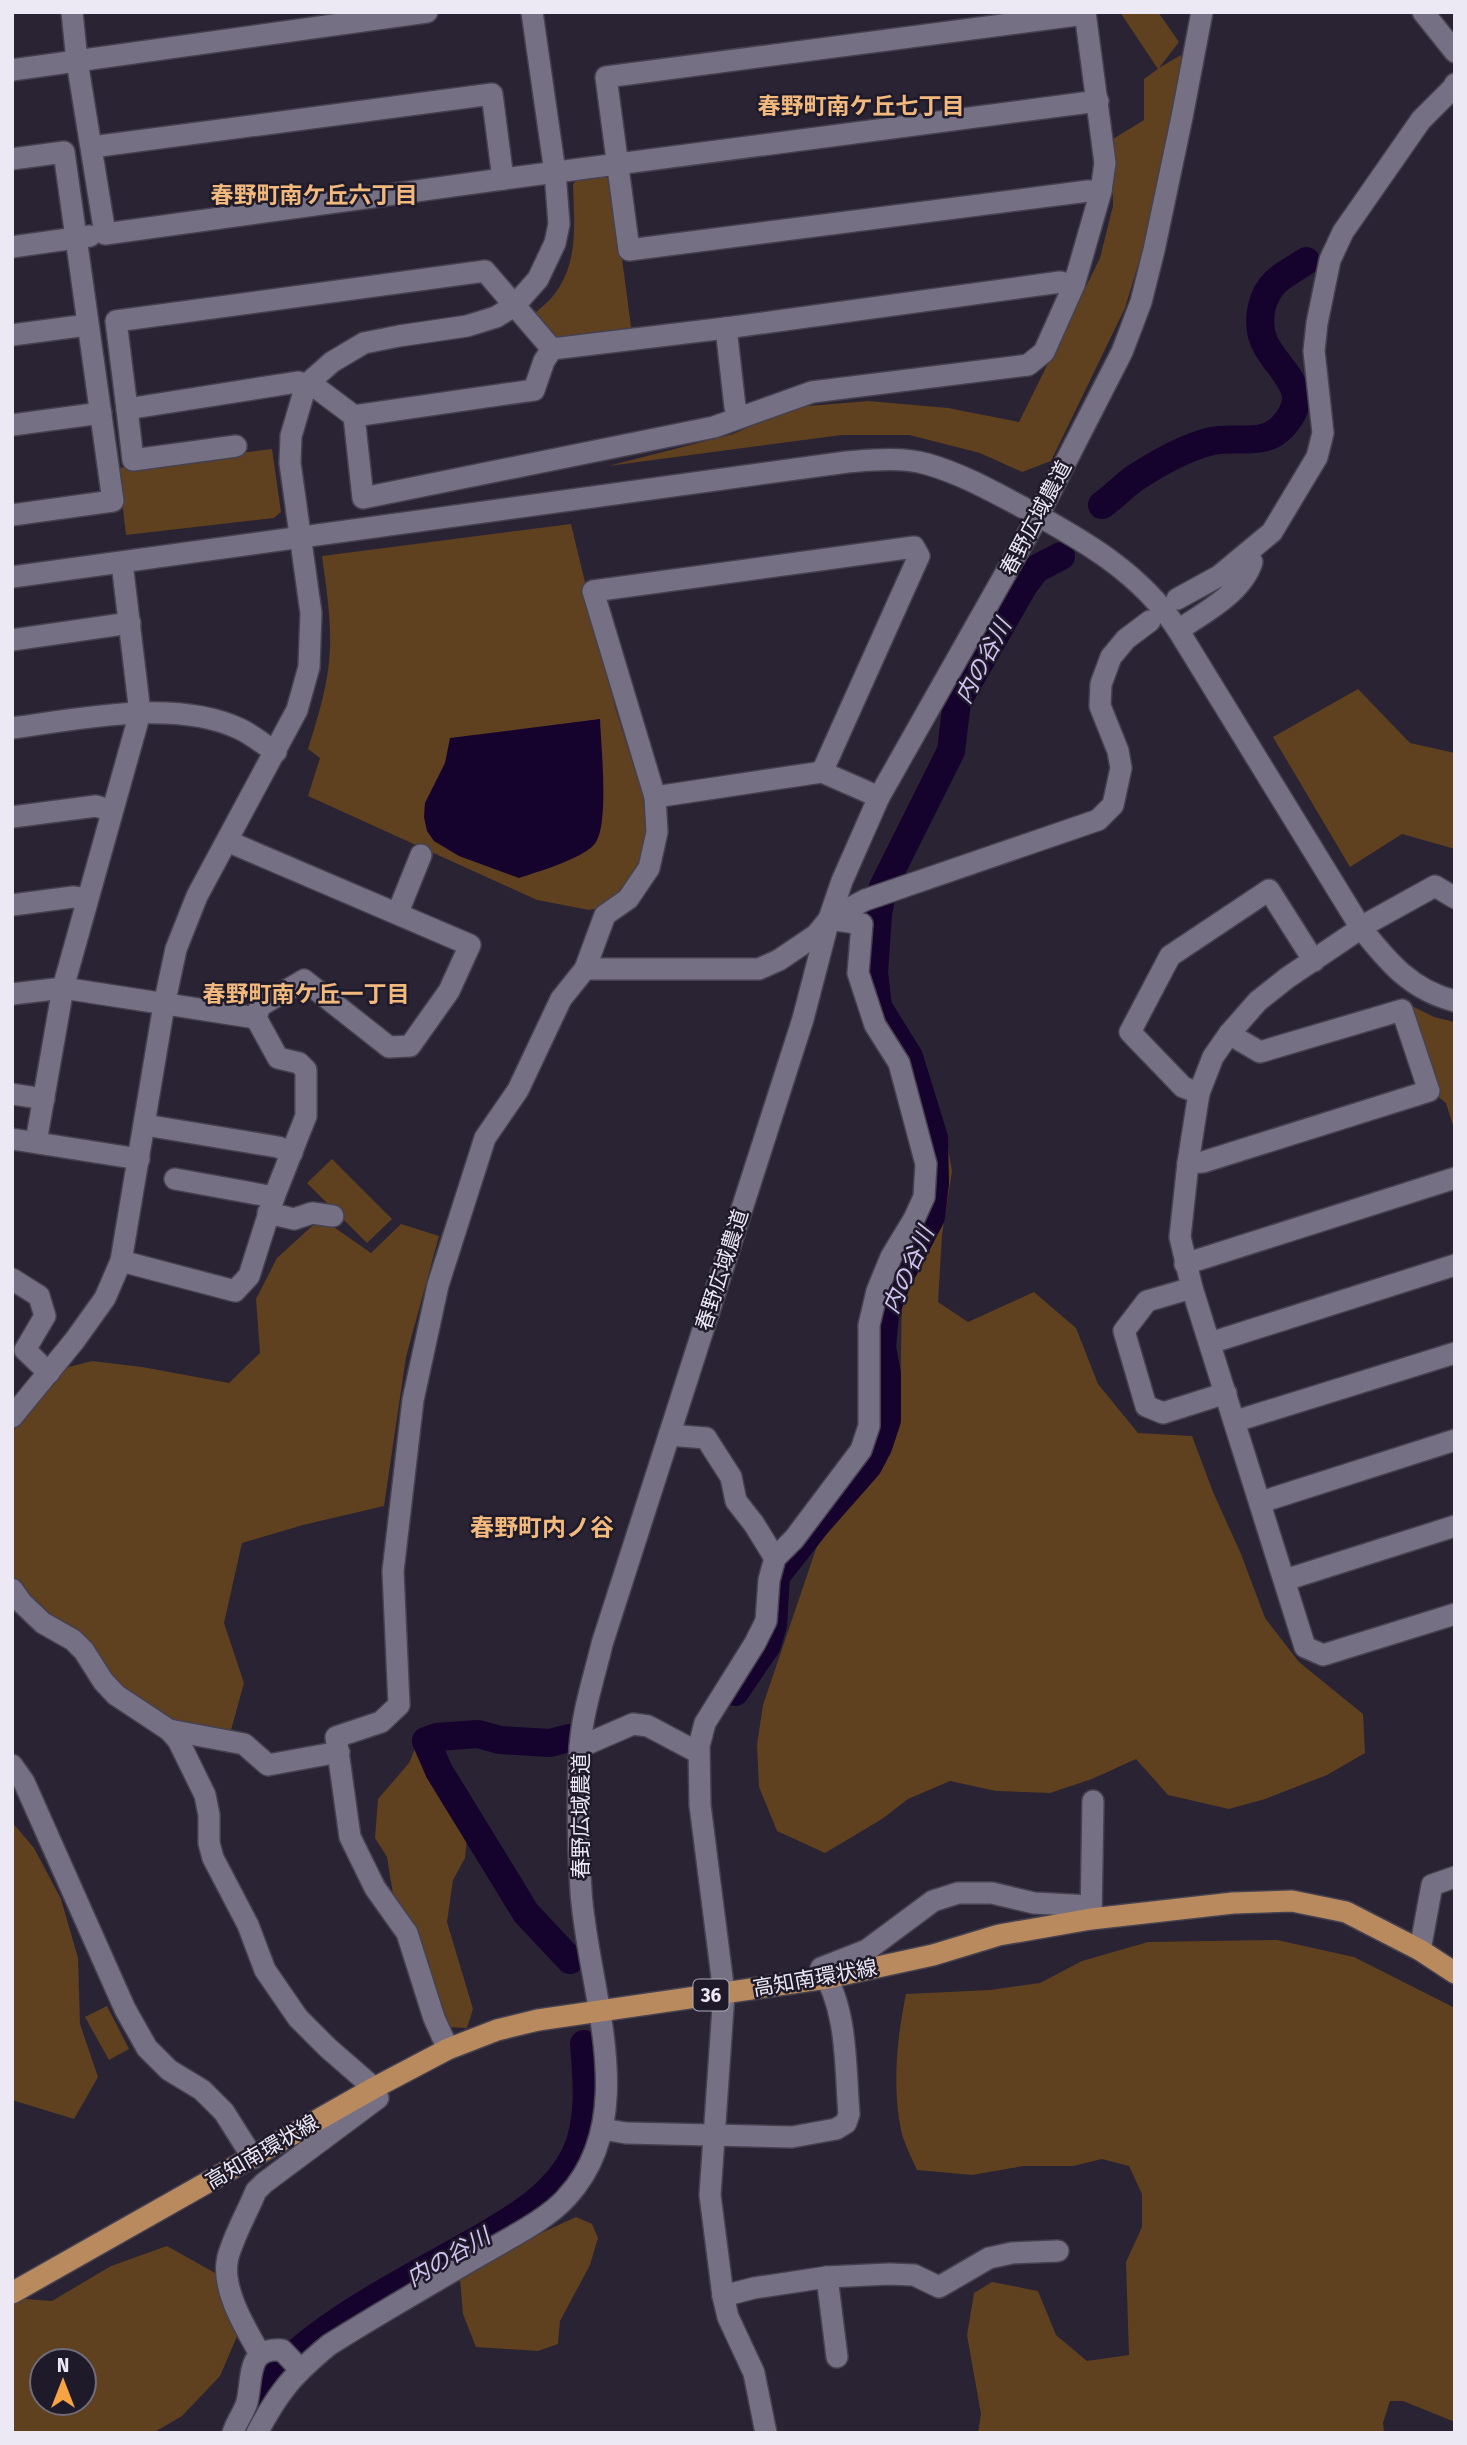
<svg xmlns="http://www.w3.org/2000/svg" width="1467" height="2445" font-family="'Fira Sans','Noto Sans JP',sans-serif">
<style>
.green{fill:#5f401f;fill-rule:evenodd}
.water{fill:#15022d}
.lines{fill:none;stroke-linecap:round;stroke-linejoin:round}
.river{stroke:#15022d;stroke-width:28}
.minor-casing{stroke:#46414f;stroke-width:24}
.major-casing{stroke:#46414f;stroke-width:24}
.minor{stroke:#767084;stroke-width:21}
.major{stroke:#ba8a5f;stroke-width:21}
.labels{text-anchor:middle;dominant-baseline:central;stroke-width:5;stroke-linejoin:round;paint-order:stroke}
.shield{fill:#1f1a2a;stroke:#aeaab7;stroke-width:2}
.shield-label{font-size:19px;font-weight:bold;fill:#ece8f4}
.street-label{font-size:21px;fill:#ece8f4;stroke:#1f1a2a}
.neighbourhood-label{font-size:23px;font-weight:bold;fill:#f2b97e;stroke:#1f1a2a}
.water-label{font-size:23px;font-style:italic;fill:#d2c3f3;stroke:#1f1a2a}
.quarter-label{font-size:24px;font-weight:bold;fill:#f2b97e;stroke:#1f1a2a}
</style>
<rect width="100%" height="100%" fill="#292334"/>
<g class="green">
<path d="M1120 12H1158L1179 42 1159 68 1181 55V70L1154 212 1125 308 1051 461 1022 472 980 453 909 435H842L608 466 733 434 795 407 869 401 948 408 1019 422 1100 258 1113 206V139L1144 120V79L1158 69Z"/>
<path d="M604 175 612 183 632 334 555 342 532 316C540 308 550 301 556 292 579 260 574 221 573 184L581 177Z"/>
<path d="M272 449 281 512 274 518 126 535 118 468Z"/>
<path d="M571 524 615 707 652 825 639 874 610 906 589 910 537 900 308 796 320 758 308 749C318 717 329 682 330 648 331 617 326 586 322 556Z"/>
<path d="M1358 689 1410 743 1455 753V849L1402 834 1350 867 1273 737Z"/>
<path d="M1410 1005 1434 1017 1455 1022V1132L1446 1103 1436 1095Z"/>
<path d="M944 1125 952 1171 942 1235 938 1302 968 1322 1034 1292 1076 1328 1098 1384 1138 1433 1192 1436 1213 1492 1241 1554 1265 1618 1299 1662 1363 1714 1365 1753 1327 1775 1265 1799 1229 1809 1168 1795 1136 1759 1092 1779 1050 1793 996 1791 950 1781 908 1799 882 1819 825 1853 777 1831 759 1787 757 1745 763 1705 817 1546 831 1510 876 1470 900 1424 902 1284 918 1205 920 1135Z"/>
<path d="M332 1159 392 1219 367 1243 307 1183Z"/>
<path d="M321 1218 371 1253 401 1224 439 1236 406 1357 384 1506 303 1525 242 1543 224 1623 244 1683 228 1741 186 1733 134 1703 26 1599 12 1574V1432L61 1369 92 1361 142 1367 229 1383 260 1353 256 1299 277 1258Z"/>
<path d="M420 1737 429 1762 459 1806 468 1828 465 1858 453 1880 447 1922 473 2009 467 2028 446 2027 431 2001 429 1962 409 1931 393 1894 387 1857 375 1838 378 1799 409 1763Z"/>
<path d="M12 1822 34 1848 61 1899 78 1958 80 2024 98 2077 74 2119 12 2100Z"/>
<path d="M1277 1940 1354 1957 1455 2008V2422L1403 2401H1390L1383 2423 1384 2433H978L981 2414 967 2335 974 2293 992 2282 1038 2291 1056 2335 1087 2361 1129 2355 1126 2262 1142 2227V2194L1129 2166 1102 2159 1073 2166H1023L972 2175 917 2170C911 2157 904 2143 901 2130 892 2085 897 2038 906 1994L990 1990 1040 1983 1082 1961 1148 1942Z"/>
<path d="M107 2006 129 2049 109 2060 85 2017Z"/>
<path d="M576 2217 592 2224 598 2238 590 2265 560 2321 558 2344 538 2351 476 2347 463 2314 460 2279 515 2245Z"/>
<path d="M167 2246 215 2273 232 2302 241 2327 220 2376 182 2416 153 2433H12V2298L52 2301 111 2266ZM42 2361H84V2403H42Z"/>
</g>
<path class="water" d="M600 719C601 746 609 821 596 842 586 858 537 872 519 878L459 856 434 841 427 831 424 817 425 803 445 763 450 738Z"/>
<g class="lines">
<g class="river">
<path d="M1102 505C1114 497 1123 486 1135 478 1158 463 1185 447 1212 441 1237 436 1264 447 1283 426 1314 392 1282 374 1267 347 1256 329 1259 303 1271 287 1279 276 1295 269 1306 261"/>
<path d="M735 1692 767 1645 773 1625 776 1576 816 1525 868 1466 878 1447 887 1420V1374L882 1347 885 1314 897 1282 931 1217 935 1183 934 1138 909 1057 878 1007 874 973 878 914 883 887 951 751 957 702 1024 585 1036 569 1061 556"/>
<path d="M569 1738 550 1743 500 1740 478 1734 437 1737 426 1741 439 1771 526 1913 570 1960"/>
<path d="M243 2433C248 2418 259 2391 269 2380 317 2323 415 2276 481 2238 517 2217 556 2194 575 2155 591 2121 587 2079 584 2044"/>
</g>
<defs>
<g id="minor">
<path d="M72 12 77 61 105 234 503 179 1098 101"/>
<path d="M1423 12 1455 52"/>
<path d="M1085 14 606 77 629 250 1088 191H1101"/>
<path d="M12 70 427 12"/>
<path d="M92 147 492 94 503 179"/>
<path d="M12 159 64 152 113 501 12 515"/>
<path d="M12 247 90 236"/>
<path d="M1074 285 1044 352 1028 365 812 392 714 427 363 498 354 416 318 389 298 382 127 409 116 321 485 271 552 349 726 328 1060 282 1074 285 1101 191 1105 163 1085 12"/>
<path d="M726 328 735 407 741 416"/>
<path d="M12 335 87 325"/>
<path d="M127 409 133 460 236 446"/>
<path d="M354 416 534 390 544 361 552 349"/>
<path d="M12 425 101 413"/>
<path d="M12 577 847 462C873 460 901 457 927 464 962 474 992 491 1024 508 1083 540 1141 573 1178 630L1361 928C1388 962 1411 990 1455 1001"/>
<path d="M1177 599 1219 576 1272 532 1317 457 1323 433 1314 351 1317 323 1330 260 1343 232 1421 120 1453 88 1455 84"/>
<path d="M1178 630C1204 613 1242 593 1252 562L1248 554"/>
<path d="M12 640 130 623"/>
<path d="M12 728C80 719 176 698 240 729 253 735 264 745 276 752"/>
<path d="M655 797 822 772 879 797"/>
<path d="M12 817 96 806 112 811"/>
<path d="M1455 898 1435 886 1370 922 1287 978 1258 1001 1229 1034 1213 1057 1199 1093 1188 1163 1180 1237 1192 1288 1305 1647 1323 1655 1455 1614"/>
<path d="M12 905 73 897 87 899"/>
<path d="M398 912 421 855"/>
<path d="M585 969 605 915 628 899 649 868 657 832 655 797 593 591 914 547 919 556 822 772"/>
<path d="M12 994 63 988 256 1018"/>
<path d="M1199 1093 1183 1087 1130 1032 1170 956 1269 890 1314 961"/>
<path d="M12 1094 44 1099"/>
<path d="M145 1125 278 1147 292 1153"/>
<path d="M12 1139 139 1159"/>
<path d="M36 1142 63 988 140 713 122 563"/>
<path d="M1188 1163 1203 1162 1429 1091 1402 1010 1260 1052 1229 1034"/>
<path d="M175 1179 274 1197"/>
<path d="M268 1213 294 1219 312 1213 333 1216"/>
<path d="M121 1261 235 1291 249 1276 274 1197 306 1116V1070L299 1063 278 1058 256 1018 260 1006 304 980 389 1047 410 1046 449 991 470 945 227 841"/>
<path d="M1185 1264 1455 1178"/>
<path d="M12 1279 39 1296 45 1316 25 1350 49 1373"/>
<path d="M1192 1288 1147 1301 1124 1331 1146 1406 1163 1413 1226 1393"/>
<path d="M1210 1343 1455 1265"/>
<path d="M12 1417 75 1340 105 1298 121 1261 164 1005 176 949 197 896 297 710 309 667 311 613 290 463 291 436 306 385 332 362 364 343 399 336 467 326 496 317 514 306 538 279 555 243 559 224 555 172 532 12"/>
<path d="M1236 1421 1455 1353"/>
<path d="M669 1435 706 1438 731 1477 736 1501 754 1524 775 1558"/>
<path d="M1261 1502 1455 1440"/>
<path d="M1285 1580 1455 1526"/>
<path d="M12 1589 22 1603 43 1623 73 1640 84 1651 103 1681 116 1695 169 1730 178 1740 205 1795 209 1815V1843L213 1858 248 1925 265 1970 298 2018 328 2048 374 2088 378 2098 264 2183 256 2191C247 2213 234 2235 228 2257 220 2288 246 2329 260 2354"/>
<path d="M169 1730 244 1744 268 1765 339 1752"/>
<path d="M580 1747 633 1724 648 1726 699 1753"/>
<path d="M12 1765 24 1782 125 2009 147 2048 169 2070 202 2090 224 2112 253 2158"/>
<path d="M1091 1919 1093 1801"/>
<path d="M1420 1950 1432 1885 1455 1877"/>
<path d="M448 2049 434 2018 407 1933 375 1888 350 1837 336 1737 381 1722 399 1705 393 1571 413 1400 438 1285 485 1138 518 1090 561 999 585 969H759L779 960 816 935 829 919 865 900 1098 820 1113 805 1121 768 1118 751 1100 706 1101 684 1111 657 1126 639 1150 621"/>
<path d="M602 2129 626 2133 792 2137 836 2129 846 2123 849 2114C845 2066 848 2010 821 1968L867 1950 933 1901 958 1893H992L1034 1903 1090 1906"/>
<path d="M827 2277 837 2357"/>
<path d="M723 2296 754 2288 827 2277 889 2274 914 2275 939 2287 989 2258 1012 2253 1058 2251"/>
<path d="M233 2433C236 2422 244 2413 247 2402 253 2377 246 2347 282 2350L300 2369"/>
<path d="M257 2433C279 2391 293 2375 329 2345 380 2313 432 2283 484 2253 509 2238 548 2219 567 2197 643 2115 587 1988 581 1891 578 1844 577 1795 580 1748 582 1713 594 1678 602 1644L803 1019 829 919 842 881 879 797 1038 516 1122 352 1141 302 1154 250 1182 117 1202 12"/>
<path d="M766 2433 754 2373 728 2317 723 2296 710 2195 724 1993 700 1805 699 1746 705 1723 755 1643 766 1621 769 1580 775 1558 794 1539 861 1450 869 1426V1325L877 1291 891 1257 914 1219 924 1197 926 1164 899 1063 875 1025 858 973 862 924 829 919"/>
</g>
<path id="major" d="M12 2293 374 2088 448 2049 497 2030 538 2020 827 1978 933 1955 999 1935 1091 1919 1233 1903 1292 1901 1346 1912 1420 1950 1455 1973"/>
</defs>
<use href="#minor" class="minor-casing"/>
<use href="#major" class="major-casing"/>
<use href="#minor" class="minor"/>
<use href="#major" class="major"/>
</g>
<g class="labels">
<rect class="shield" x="693.5" y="1979.5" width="35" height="31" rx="5"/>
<g class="shield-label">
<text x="711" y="1995">36</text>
</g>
<g class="street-label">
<text transform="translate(1036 518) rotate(-62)">春野広域農道</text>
<text transform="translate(722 1270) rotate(-72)">春野広域農道</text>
<text transform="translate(581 1816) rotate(-90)">春野広域農道</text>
<text transform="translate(815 1978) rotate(-10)">高知南環状線</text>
<text transform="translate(262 2152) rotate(-30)">高知南環状線</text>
</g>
<g class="neighbourhood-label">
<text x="861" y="106">春野町南ケ丘七丁目</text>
<text x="314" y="195">春野町南ケ丘六丁目</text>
<text x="306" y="994">春野町南ケ丘一丁目</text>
</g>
<g class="water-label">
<text transform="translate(983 661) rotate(-62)">内の谷川</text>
<text transform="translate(908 1270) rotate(-66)">内の谷川</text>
<text transform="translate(448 2257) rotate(-30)">内の谷川</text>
</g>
<g class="quarter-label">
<text x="542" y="1528">春野町内ノ谷</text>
</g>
</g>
<rect width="1467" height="2445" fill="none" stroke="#ece8f4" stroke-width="28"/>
<g transform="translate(63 2382)"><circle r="33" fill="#1f1a2a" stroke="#716c7b" stroke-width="2"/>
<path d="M0-5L12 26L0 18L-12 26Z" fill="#f5a345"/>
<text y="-10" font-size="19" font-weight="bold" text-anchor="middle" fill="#ece8f4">N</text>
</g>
</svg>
